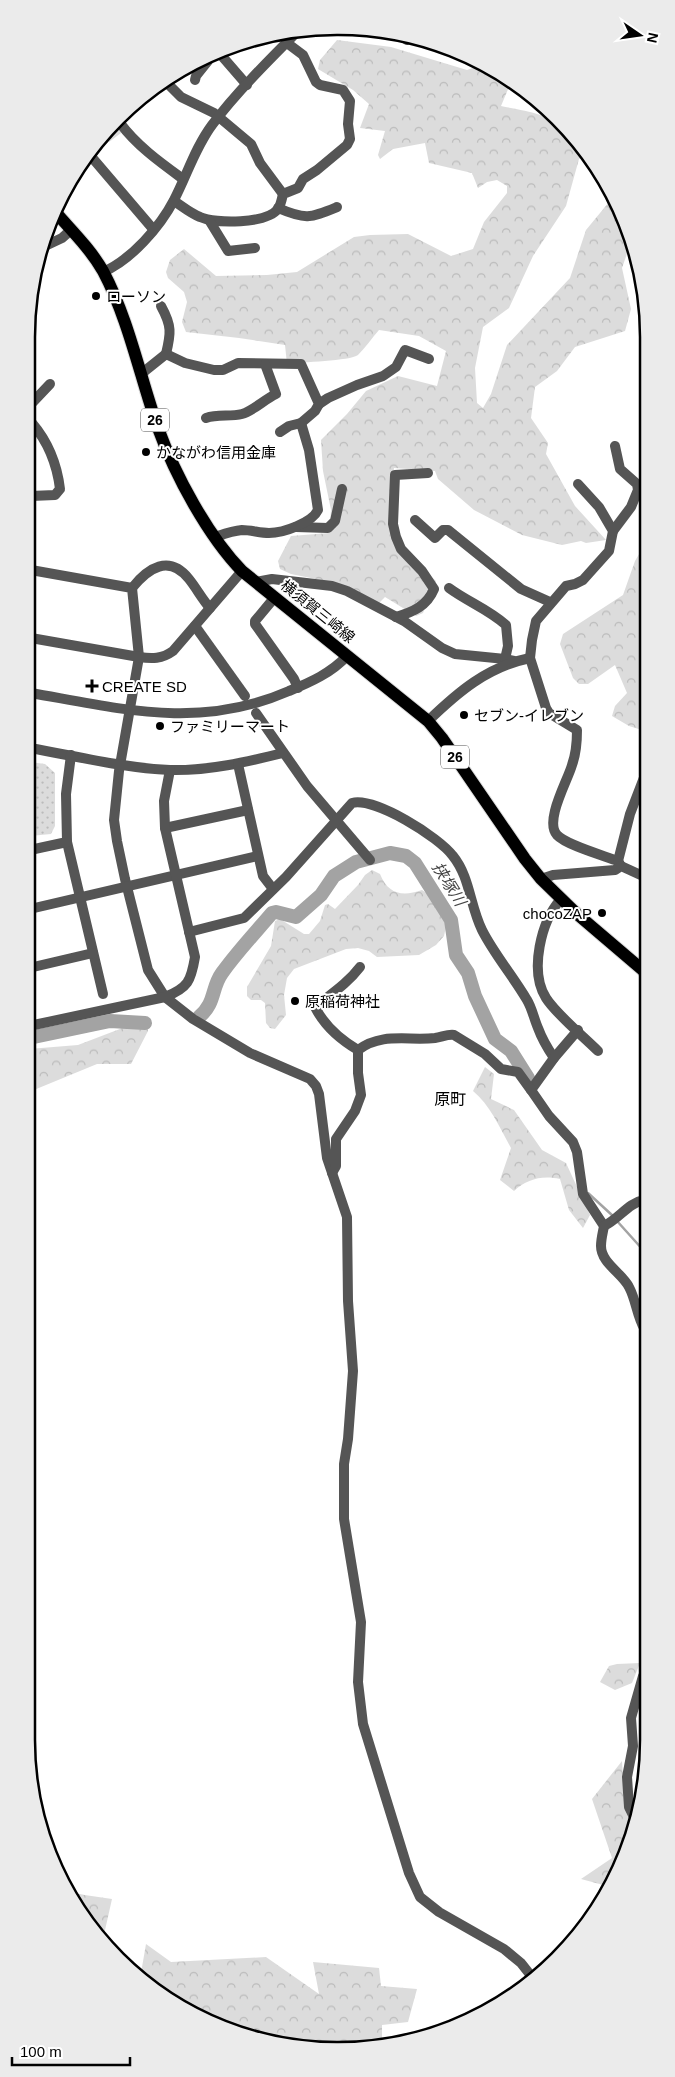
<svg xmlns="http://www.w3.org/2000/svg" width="675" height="2077" font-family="Helvetica,'Noto Sans JP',sans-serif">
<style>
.grass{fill:#dcdcdc}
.forest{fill:url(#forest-crowns)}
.park{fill:url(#park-dots)}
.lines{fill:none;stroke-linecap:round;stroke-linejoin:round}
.stream{stroke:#a3a3a3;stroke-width:2.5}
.river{stroke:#a3a3a3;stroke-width:14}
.major-casing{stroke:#dbdbdb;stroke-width:14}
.minor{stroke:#555;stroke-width:10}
.major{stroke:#000;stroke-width:12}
.poi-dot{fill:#000;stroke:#fff;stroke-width:2}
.labels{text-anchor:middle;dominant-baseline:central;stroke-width:4;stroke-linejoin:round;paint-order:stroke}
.shield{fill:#fff;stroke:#4c4c4c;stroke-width:1}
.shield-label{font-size:14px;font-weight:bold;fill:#000}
.poi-label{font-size:15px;fill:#000;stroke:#fff;text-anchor:start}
.street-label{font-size:15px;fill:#000;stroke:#fff}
.water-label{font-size:16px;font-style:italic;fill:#444;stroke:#fff}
.neighbourhood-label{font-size:16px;fill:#000;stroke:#fff}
.rim{fill:none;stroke:#000;stroke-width:2.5}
</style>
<defs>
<pattern id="forest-crowns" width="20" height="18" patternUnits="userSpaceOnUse" patternTransform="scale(1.25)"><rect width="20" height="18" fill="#dcdcdc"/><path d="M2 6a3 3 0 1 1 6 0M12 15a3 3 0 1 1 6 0" fill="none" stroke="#bbb"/></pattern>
<pattern id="park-dots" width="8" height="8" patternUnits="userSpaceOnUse" patternTransform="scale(1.25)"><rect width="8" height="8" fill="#dcdcdc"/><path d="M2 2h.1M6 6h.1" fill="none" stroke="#bbb" stroke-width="1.8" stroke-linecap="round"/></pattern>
</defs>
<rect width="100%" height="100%" fill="#fff"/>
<path class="grass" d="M117 126 121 133 109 142 106 138Z"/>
<g class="forest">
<path d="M337 40 391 47 467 70 484 64 493 68 511 82 501 106C525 111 552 114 570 131 577 138 582 148 588 156L579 159 566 206 533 256 509 308 483 327 475 368 477 403 483 408 491 394 507 345 570 278 586 230 614 196 630 245 622 268 631 309 625 331 575 347 557 371 535 387 531 418 548 443 546 454 575 506 606 540 586 543 581 541 562 545 522 535 474 510 438 479 435 471 394 468 390 507 394 543 436 581 423 613 416 616 385 597 378 604 316 579 291 574 280 569 278 561 291 536 329 533 331 510 323 471 321 440 347 414 366 391 398 376 437 386 446 351 419 336 379 330C372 338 365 348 358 355 350 361 301 362 287 364L285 345 239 338 186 332 182 322 187 302 184 292 168 278 166 272 170 260 184 249 216 276 267 275 297 272 354 237 370 235 408 234 451 256 473 249 484 222 507 193V186L497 180 487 182 478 188 472 173 429 163 425 143 393 149 380 159 378 155 385 131 360 128 369 104 353 90 318 69 320 60Z"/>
<path d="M645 544V731L629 726 612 716 615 706 627 693 615 665 588 684H579L573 678 560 644 563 634 623 595 635 561Z"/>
<path d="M372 870 380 874C388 894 402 897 422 890L435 899 447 922 444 936 436 945 419 955 377 957 369 951 358 948 346 949 294 969 287 978 284 995 286 1015 275 1029 270 1028 266 1023 265 1003 261 1000H251L247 996V987L271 946 275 921 280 919 304 934H309L320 921 325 905 328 904 335 909 358 885 365 875Z"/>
<path d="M146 1019 148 1031 131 1064H97L29 1092V1049L78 1045Z"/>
<path d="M485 1067 494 1074 491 1099 514 1110 542 1150 566 1163 590 1215 583 1228 569 1210 560 1179C542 1175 527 1179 514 1191L500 1180 511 1148C500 1128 490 1105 473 1091Z"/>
<path d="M640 1663 632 1683 615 1690 600 1682 609 1666 617 1664Z"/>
<path d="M622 1761 625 1807 633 1824 607 1886 581 1879 612 1858 592 1799Z"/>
<path d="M71 1893 112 1899 103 1939 125 1961 104 1945Z"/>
<path d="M146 1944 171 1962 266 1957 319 1994 313 1962 379 1968 381 1986 417 1989 408 2022 382 2025V2043L297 2048 200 2019 141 1973Z"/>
</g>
<path class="park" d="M30 762 45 764 55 773V826L51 834 30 836Z"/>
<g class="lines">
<g class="stream">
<path d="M588 1193 613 1216"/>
<path d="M617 1221 644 1251"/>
</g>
<g class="river">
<path d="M199 1017C216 1003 211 988 222 973 237 952 255 933 272 913L276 912 296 917 321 895 334 876 356 862 390 853 406 856 415 863 451 920 456 955 468 973 475 996 495 1039 511 1051 528 1078"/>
<path d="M29 1038 110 1021 145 1023"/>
</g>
<defs>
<path id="major" d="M58 215C74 233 91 250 103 271 129 320 140 377 158 428 175 475 208 536 242 571L428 721 442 738 525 859 541 879 577 914 645 972"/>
</defs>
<use href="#major" class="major-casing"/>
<g class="minor">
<path d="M396 32 407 40"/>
<path d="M221 55 247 85"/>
<path d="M164 80 181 97 214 113 251 144 260 163 283 194"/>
<path d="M195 80 196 76 208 61"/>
<path d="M120 123C137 146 161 163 183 179"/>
<path d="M89 154 153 229"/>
<path d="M174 201C182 206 190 213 200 217 216 224 266 224 278 209 281 205 282 198 283 194L298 188 303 179 317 170 347 145 350 139 348 124 350 101 343 90 320 85 316 82 303 55 287 43"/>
<path d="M278 208C306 220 310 218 337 207"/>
<path d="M209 220 228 251 255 248"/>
<path d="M45 246 62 238 71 230"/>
<path d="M103 272C131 260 160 227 174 200 187 175 195 148 212 125 235 94 269 60 297 32"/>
<path d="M161 306C172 326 171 333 166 354"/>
<path d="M141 374 166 354 185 363 214 370H223L238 363 301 364 319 404 315 411 301 423"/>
<path d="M32 403 50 384"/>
<path d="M319 404 328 398 357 385 383 376 396 367 405 350 429 359"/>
<path d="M206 418C218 414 230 417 242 414 253 411 265 399 276 394L265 364"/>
<path d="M578 484 599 507 613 531 609 551 583 580 575 584 566 586 536 621 532 640 530 658 546 708 549 713 577 730C577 742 576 754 572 765 568 780 544 821 557 835 566 845 605 856 618 861L621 866"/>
<path d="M31 496 55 495 60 489C57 464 49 443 32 423"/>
<path d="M415 520 435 538 443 530H448L521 589 550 602"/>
<path d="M296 527 328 528 335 521 342 489"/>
<path d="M613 531 631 507 638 490 637 484 620 469 615 446"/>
<path d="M215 537C224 534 232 531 242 530 251 530 260 533 269 533 283 533 312 523 318 510L309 450 301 423 289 426 280 432"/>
<path d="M31 570 132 588 139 657 119 771 114 820 117 841 125 879 148 970 165 997 193 1019 250 1053 310 1079 316 1086 319 1094 327 1158 347 1217 348 1301 353 1371 348 1439 344 1464V1519L361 1622 358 1682 363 1724 409 1873 420 1897 439 1912 504 1949 521 1963 532 1977"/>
<path d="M256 582 272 579 332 586 347 591 404 621 442 648 455 654 505 659 514 661"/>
<path d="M132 588C148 568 169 554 189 579 197 589 202 599 210 608"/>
<path d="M449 588C468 602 488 609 506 625L508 646 505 659"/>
<path d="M275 597 255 621V624L294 679 298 688"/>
<path d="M396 617C413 612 427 606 434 589L422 571 401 549 396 537 393 524 395 475 428 473"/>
<path d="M195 626 245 696"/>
<path d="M31 638 139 657C152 659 162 659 173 651L242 571"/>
<path d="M31 693C122 709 200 730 289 691 311 682 331 673 347 656"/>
<path d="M256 713 307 786 370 860"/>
<path d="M428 721C458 692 487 667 530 658"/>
<path d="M30 748C76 756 123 768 170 770 209 771 246 762 283 753"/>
<path d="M238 764 263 876 273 889"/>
<path d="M165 828 248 810"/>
<path d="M67 842 103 994"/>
<path d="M30 850 67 842 66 794 71 755"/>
<path d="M618 861 630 814 645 775"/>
<path d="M541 879 553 875 615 870 621 866 645 877"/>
<path d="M561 899C541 921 529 971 546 998 556 1014 583 1036 598 1051"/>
<path d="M30 909 258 856"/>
<path d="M189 932 244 918 286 877 352 803C375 797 439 837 453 856 470 877 470 906 482 930 494 954 513 976 527 1000 532 1008 534 1019 538 1028 542 1039 548 1049 554 1058"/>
<path d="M29 968 93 953"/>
<path d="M29 1026 165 997C188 988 191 981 195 957L165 828 164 801 170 770"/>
<path d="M578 1030 554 1058 531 1090 549 1116 573 1142 577 1152 583 1194 604 1226C603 1232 601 1239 601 1246 601 1263 622 1273 629 1287 636 1300 637 1316 644 1328"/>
<path d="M358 1050C341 1040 324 1025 315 1007 331 994 347 984 360 967"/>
<path d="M332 1173 336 1166V1139L355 1111 361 1095 358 1073V1050C382 1032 408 1041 435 1038 442 1037 448 1034 454 1035L485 1054 501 1069 518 1072 531 1090"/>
<path d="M604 1226C619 1219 628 1203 644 1200"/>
<path d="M635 1819 629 1807 627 1777 633 1746 631 1718 643 1676"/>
</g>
<use href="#major" class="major"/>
</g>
<g class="poi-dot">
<circle cx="96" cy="296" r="5"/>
<circle cx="146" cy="452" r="5"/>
<path d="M89.5 678.5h5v5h5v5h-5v5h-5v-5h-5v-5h5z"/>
<circle cx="464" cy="715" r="5"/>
<circle cx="160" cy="726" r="5"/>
<circle cx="602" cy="913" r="5"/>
<circle cx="295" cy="1001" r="5"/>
</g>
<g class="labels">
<g class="shield">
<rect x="141" y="408.5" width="28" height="23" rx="4"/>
<rect x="441" y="745.5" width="28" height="23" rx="4"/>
</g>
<g class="shield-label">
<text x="155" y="420">26</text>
<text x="455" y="757">26</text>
</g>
<g class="poi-label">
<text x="106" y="296">ローソン</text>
<text x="156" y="452">かながわ信用金庫</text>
<text x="102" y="686">CREATE SD</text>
<text x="474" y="715">セブン-イレブン</text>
<text x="170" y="726">ファミリーマート</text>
<text x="592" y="913" text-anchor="end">chocoZAP</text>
<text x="305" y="1001">原稲荷神社</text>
</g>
<g class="street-label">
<text transform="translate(318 611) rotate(39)">横須賀三崎線</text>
</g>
<g class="water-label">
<text transform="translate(449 884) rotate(58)">挟塚川</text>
</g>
<g class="neighbourhood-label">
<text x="450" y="1099">原町</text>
</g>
</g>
<path d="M0 0H675V2077H0ZM337 35H338A302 302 0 0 1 640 337V1740A302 302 0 0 1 338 2042H337A302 302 0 0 1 35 1740V337A302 302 0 0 1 337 35Z" fill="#ebebeb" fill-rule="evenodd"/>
<path class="rim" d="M337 35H338A302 302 0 0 1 640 337V1740A302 302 0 0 1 338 2042H337A302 302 0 0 1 35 1740V337A302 302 0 0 1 337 35Z"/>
<g transform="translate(640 35) rotate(103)" stroke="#ffffff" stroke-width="4" paint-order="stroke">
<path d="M0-4L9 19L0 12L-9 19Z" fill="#000000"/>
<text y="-8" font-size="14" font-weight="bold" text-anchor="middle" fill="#000000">N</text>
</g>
<path d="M12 2057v8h118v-8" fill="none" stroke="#000000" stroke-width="2.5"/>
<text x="20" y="2057" font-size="15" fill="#000000" stroke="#ffffff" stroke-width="4" paint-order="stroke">100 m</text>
</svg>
